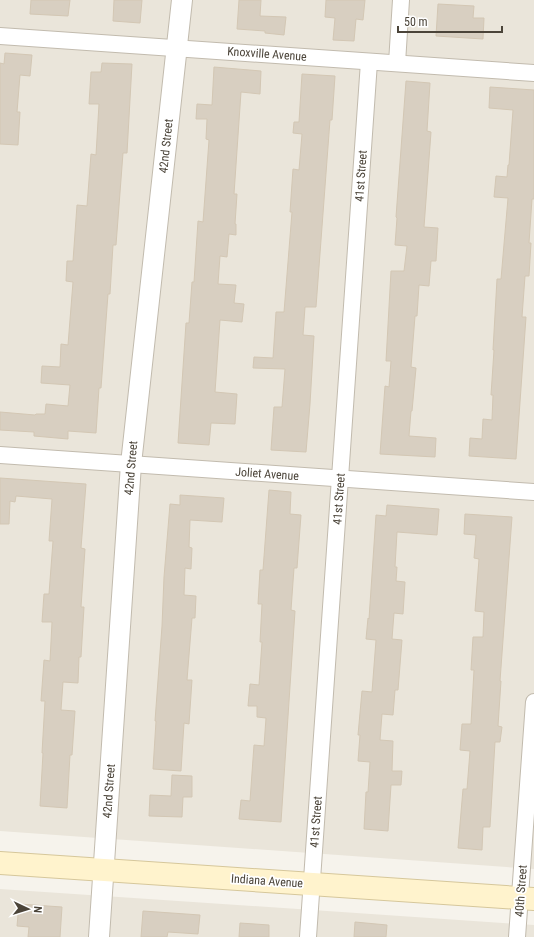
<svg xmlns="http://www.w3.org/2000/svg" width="534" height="937" font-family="'Roboto Condensed',sans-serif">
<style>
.residential{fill:#eae5da}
.building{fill:#d8cfc1;stroke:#d3c7b4}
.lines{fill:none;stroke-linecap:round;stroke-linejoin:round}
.minor-casing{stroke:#c2bbae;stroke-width:18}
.tertiary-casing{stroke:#c2bbae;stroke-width:22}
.secondary-casing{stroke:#d6c79b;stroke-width:24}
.minor{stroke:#fff;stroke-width:16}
.tertiary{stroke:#fff;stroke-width:20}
.secondary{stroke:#fff3cd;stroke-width:22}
.labels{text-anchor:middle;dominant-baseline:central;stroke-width:3.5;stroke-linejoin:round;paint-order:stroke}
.street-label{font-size:12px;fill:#4b4439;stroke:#fff}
</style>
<rect width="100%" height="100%" fill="#f6f3ec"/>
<g class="residential">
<path d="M0 0H534V869L0 831Z"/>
<path d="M0 889 534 925V937H0Z"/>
</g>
<g class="building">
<path d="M31 0H70L68 16 30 14Z"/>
<path d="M114 0H142L140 23 113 21Z"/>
<path d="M239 0H261L260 16 286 17 284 35 265 33V31L237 29Z"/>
<path d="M326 0H365L363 20 356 19 354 41 333 40 335 18 325 17Z"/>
<path d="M438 4 474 6 473 18H484L483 39 436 36Z"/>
<path d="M5 53 32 55 30 76 20 75 17 112H20L18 145 0 144V63L4 64Z"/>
<path d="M102 63 132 64 127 153H123L116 245H113L110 294H108L101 388H99L96 433 68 431V439L34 436V432L0 430V412L35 415 36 414H45L46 404 68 406 70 385 41 383 42 366 60 367 61 344 68 345 73 282 66 281 67 261H73L77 205 87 206 91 154 96 155 99 104H89L91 72H101Z"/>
<path d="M214 67 261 71 260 94 241 92 234 194H237L235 224H236V235L229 234 227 257 220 256 218 284 236 285 234 303 244 304 242 322 220 320 215 392 237 394 235 424 211 423 209 445 178 443 186 323H189L192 282H194L198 221 203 222 209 140 206 139 207 119H196L197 104 212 105Z"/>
<path d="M302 74 335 76 332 120H330L316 307H305L303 335 314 336 310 404 306 452 271 450 274 407H282L285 369 253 368 254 357 273 358 276 312H284L292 212H290L293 169 299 170 302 134 293 133 294 122H299Z"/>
<path d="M406 81 430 83 427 131 431 132 424 227 438 228 436 261H431L429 286 419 285 417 316H415L411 367 416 368 412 411H411L409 436 436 438 435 457 380 454 385 386 389 387 391 361H386L391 271H404L407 246 395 245 397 218 396 217Z"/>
<path d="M490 87 534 90V199H532L529 243H531L529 276H525L522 317H526L516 459 469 456 470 438 482 439 483 419 492 420 493 395H491L494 350H493L497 279H501L508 198 494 197 496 176 507 177 508 165H509L513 110 489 108Z"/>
<path d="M0 478 86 484 81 548 85 549 81 607H84L81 657H79L78 683 63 682 61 710 75 711 72 755H70L67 808 40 806 43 753H42L45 701H41L44 660 50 661 52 622H42L44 594H49L53 541H49L52 499 16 496 15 502 10 501 9 524H0Z"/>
<path d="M269 490 291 492 290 514 301 515 297 568H294L291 610 295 611 281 822 239 819 241 800 250 801 254 745 264 746 266 718 257 717V706H248L250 684 259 685 262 642H260L262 604H258L260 570H263Z"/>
<path d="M180 495 224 498 222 522 190 520 189 547 192 548 191 569 185 568 184 595 196 596 195 618H192L187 680H192L189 724 184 723 181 771 153 769 156 721H155L162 626 164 577 170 504 180 505Z"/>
<path d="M387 505 439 509 437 535 397 532 395 567H397L396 581 405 582 403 614 394 613 392 639 402 640 398 690H395L393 715 382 714 380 740 393 741 392 771H402L401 785H391L388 831 364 829 366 792H368L370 762 358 761 360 735H358L362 691 372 692 376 640 366 639 368 618 369 619 376 515 386 516Z"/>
<path d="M465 514 512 517 500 681H501L498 726 502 727 500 742H495L490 827H483L482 850 458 848 463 789H467L470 751 460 750 462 724H471L474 670H471L473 637H483L484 612 475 611 479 559 474 558 476 535 464 534Z"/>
<path d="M172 775 192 776V797H183L182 817 149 816 150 795 171 796Z"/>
<path d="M19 904 62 907 60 937H28L29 927 17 926Z"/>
<path d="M143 911 200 915 198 934 168 932 167 937H141Z"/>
<path d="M355 922 387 925 386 937H354Z"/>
<path d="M240 923 269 925V937H239Z"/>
</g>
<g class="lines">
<defs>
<g id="minor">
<path d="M0 36 534 73"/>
<path d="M397 63 401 0"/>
<path d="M0 455 534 492"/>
<path d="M308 937 369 62"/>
<path d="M517 937 534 702"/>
</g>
<path id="tertiary" d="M99 937 131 464 182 0"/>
<path id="secondary" d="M0 863 534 899"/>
</defs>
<use href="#minor" class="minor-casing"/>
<use href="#tertiary" class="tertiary-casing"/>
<use href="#secondary" class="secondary-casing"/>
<use href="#minor" class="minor"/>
<use href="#tertiary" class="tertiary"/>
<use href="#secondary" class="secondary"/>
</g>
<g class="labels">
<g class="street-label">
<text transform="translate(267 54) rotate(4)">Knoxville Avenue</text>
<text transform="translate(166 146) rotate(-84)">42nd Street</text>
<text transform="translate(361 176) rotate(-86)">41st Street</text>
<text transform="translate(131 468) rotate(-85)">42nd Street</text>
<text transform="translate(267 474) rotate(4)">Joliet Avenue</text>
<text transform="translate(339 499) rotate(-86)">41st Street</text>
<text transform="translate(109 791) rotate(-86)">42nd Street</text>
<text transform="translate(316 822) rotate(-86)">41st Street</text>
<text transform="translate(267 881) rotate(4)">Indiana Avenue</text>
<text transform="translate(521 891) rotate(-86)">40th Street</text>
</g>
</g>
<g transform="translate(28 909) rotate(94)" stroke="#ffffff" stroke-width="3" paint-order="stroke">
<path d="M0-3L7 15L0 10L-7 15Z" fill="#4b4439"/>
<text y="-6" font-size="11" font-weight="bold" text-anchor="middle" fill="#4b4439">N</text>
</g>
<path d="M398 26v6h104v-6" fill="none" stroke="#4b4439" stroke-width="2"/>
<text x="404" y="26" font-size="12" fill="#4b4439" stroke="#ffffff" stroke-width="3" paint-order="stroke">50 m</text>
</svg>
